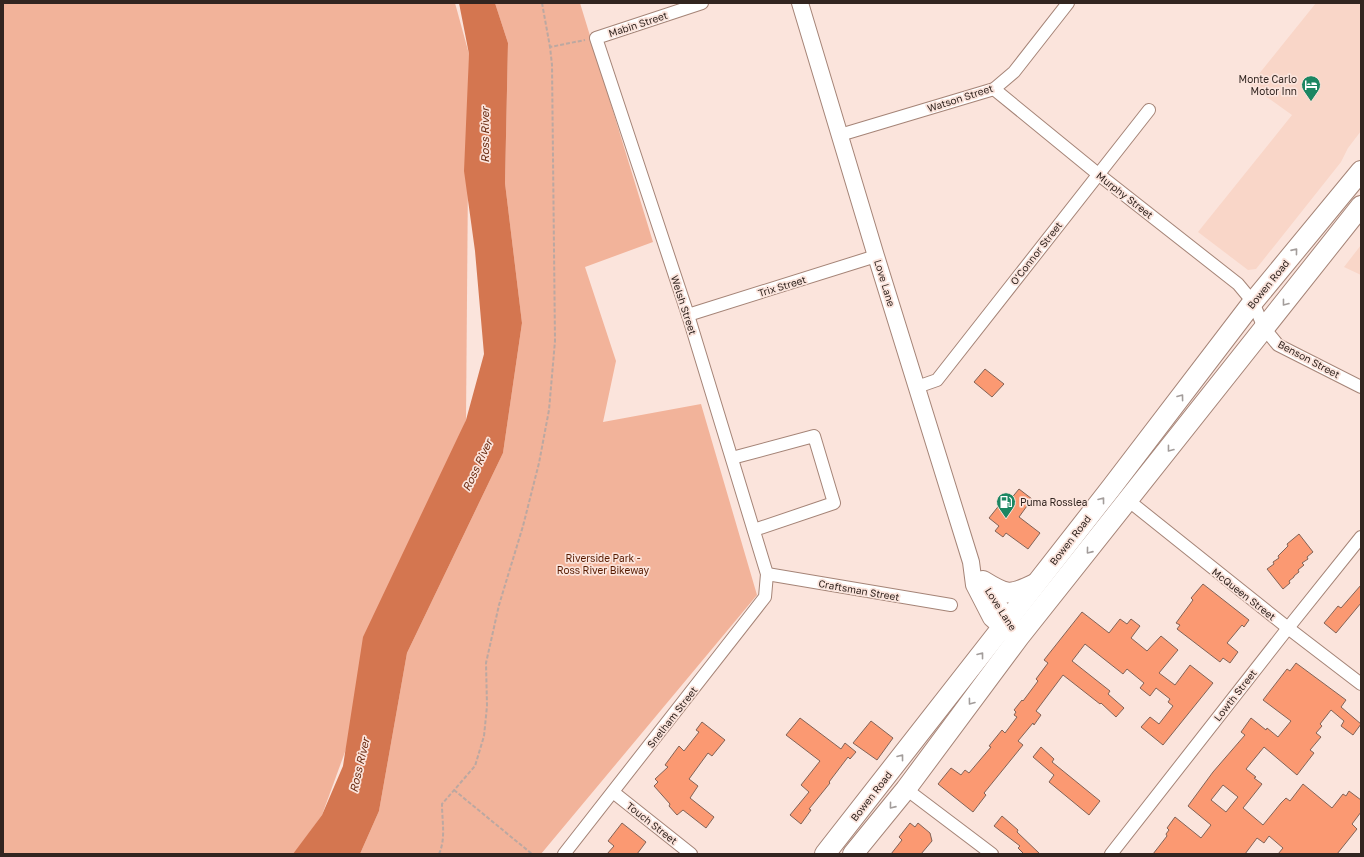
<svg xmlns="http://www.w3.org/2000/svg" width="1364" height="857" font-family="'Golos Text',sans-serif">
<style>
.built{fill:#f9d6c8}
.green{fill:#f2b39a}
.water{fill:#d47650}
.building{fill:#fb9972;stroke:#826357;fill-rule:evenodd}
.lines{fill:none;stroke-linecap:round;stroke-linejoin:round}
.minor-casing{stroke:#a58477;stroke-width:14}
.tertiary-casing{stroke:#a58477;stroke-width:18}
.primary-casing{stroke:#a58477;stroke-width:22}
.path{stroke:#bca8a1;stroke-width:2;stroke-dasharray:4 2;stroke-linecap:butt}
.minor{stroke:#fff;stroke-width:12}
.tertiary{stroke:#fff;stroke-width:16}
.primary{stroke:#fff;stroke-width:20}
.oneway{stroke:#a39d9b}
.labels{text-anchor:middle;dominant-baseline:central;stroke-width:3.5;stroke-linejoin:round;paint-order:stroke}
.street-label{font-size:10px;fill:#322520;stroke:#fbe4dc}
.poi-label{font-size:10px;fill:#322520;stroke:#fbe4dc;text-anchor:end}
.park-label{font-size:10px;fill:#571b00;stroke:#fbe4dc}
.water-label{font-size:11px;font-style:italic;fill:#6b2d13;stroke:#fbe4dc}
</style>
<rect width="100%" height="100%" fill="#fbe4dc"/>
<g class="built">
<path d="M1316 3H1361V131L1348 148 1341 162 1256 269 1248 270 1198 232 1292 115 1250 85Z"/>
<path d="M1361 245V275L1344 267Z"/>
</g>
<g class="green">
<path d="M3 3H455L469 54 466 420 322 815 294 854H3Z"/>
<path d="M495 3H580L653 242 585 267 616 361 603 422 701 404 757 595 541 854H360L379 811 407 653 503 453 522 323 505 183 508 43Z"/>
</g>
<path class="water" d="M459 3H495L508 43 505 183 522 323 503 453 407 653 379 811 360 854H293L322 815 343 766 363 637 466 420 484 354 475 251 464 171 469 54Z"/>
<g class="building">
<path d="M985 369 1004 384 992 397 974 382Z"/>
<path d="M1019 489 1032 499 1019 517 1040 533 1028 549 1006 533 1003 537 995 531 999 526 989 518 1001 503 1005 506Z"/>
<path d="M1299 534 1313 552 1307 557 1308 559 1302 563 1304 565 1298 570 1299 572 1294 576V577L1289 581 1290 583 1283 589 1267 569 1274 564 1273 562 1279 558 1278 556 1288 546 1287 544Z"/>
<path d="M1203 584 1249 620 1244 627 1242 625 1227 643 1238 652 1230 663 1223 658 1220 662 1177 629 1180 625 1176 623 1193 600 1191 598Z"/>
<path d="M1361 585V603L1336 633 1324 623 1338 606 1341 608Z"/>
<path d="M1082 612 1109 633 1120 619 1127 624 1131 619 1140 626 1131 638 1147 651 1161 636 1178 650 1159 673 1175 685 1190 665 1213 683 1163 745 1141 727 1150 717 1159 724 1173 706 1168 702 1170 699 1156 688 1150 696 1140 688 1144 683 1127 669 1123 674 1085 644 1072 661 1110 691 1108 694 1124 708 1116 717 1101 703 1100 704 1063 675 1036 711 1041 715 1034 725 1033 723 1018 741 1023 745 984 793 986 795 973 812 938 784 951 768 961 775 965 770 969 773 991 747 989 746 1002 730 1005 733 1017 717 1014 715 1016 712 1014 710 1022 700 1023 701 1038 681 1036 679 1048 663 1044 660Z"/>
<path d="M1296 663 1346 700 1341 707 1361 724 1353 735 1341 726 1344 721 1331 710 1320 724 1322 726 1316 733 1321 737 1310 750 1314 753 1297 775 1264 747 1246 769 1256 777 1254 778 1262 784 1243 808 1263 825 1281 803 1286 798 1290 801 1303 784 1332 808 1343 794 1346 796 1349 791 1361 800V812L1352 824 1357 829 1337 854H1278L1283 848 1269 836 1264 843 1257 838 1245 854H1153L1167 836 1166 834 1169 830 1167 828 1175 817 1201 838 1211 825 1188 806 1213 772 1245 735 1241 732 1251 718 1266 730 1267 728 1278 737 1291 721 1263 700 1287 669 1290 671ZM1223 785 1238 797 1226 812 1211 800Z"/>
<path d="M800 718 841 749 845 743 856 752 850 759 848 757 829 782 830 783 809 809 811 810 801 824 790 815 809 792 801 785 820 761 786 735Z"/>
<path d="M871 721 893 738 877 760 853 743Z"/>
<path d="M702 722 725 740 712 756 708 753 689 779 698 786 690 798 714 817 706 828 683 810 677 815 669 806 670 804 654 786 658 782 655 779 668 767 665 765 679 746 684 751 699 732 696 730Z"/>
<path d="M1041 747 1054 759 1052 762 1100 801 1089 815 1049 782 1054 775 1033 757Z"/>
<path d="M1002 816 1018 830 1017 832 1040 854H1024L1018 848 1020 846 994 826Z"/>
<path d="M622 823 646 842 637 854H607L614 846 608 841Z"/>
<path d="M910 823 915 827 918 823 930 833 932 841 921 854H891L902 840 899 837Z"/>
</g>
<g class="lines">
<defs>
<g id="minor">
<path d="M994 89 1098 174 1238 284 1253 302 1264 328 1278 345 1361 387"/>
<path d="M840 135 994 89 1014 72 1068 3"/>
<path d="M688 315 876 256"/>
<path d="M917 387 937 380 1149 110"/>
<path d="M732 458 814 436 834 503 754 530"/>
<path d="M1129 501 1288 628 1361 684"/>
<path d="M767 574 951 605"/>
<path d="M906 789 992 854"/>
<path d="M613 792 691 854"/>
<path d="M564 854 765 597 767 574 688 315 596 38 702 3"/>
<path d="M1111 854 1288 628 1361 537"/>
</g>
<g id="tertiary">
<path d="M800 3 876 256 971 562 974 585 991 618 1002 628 1011 633"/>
<path d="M982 580 1015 629"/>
</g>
<g id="primary">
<path d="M983 581C1007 596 1010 596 1035 584"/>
<path d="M825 854 1111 488 1253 302 1361 171"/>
<path d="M853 854 906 789 1019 637 1361 206"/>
</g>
</defs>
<use href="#minor" class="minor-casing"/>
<use href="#tertiary" class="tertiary-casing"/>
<use href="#primary" class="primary-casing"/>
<g class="path">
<path d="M542 3 550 47"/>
<path d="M454 790 532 854"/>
<path d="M439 854C446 838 442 822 442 804L475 766 484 736 487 706 486 663 499 605 523 526 539 463 549 410 555 341 552 65 550 47 585 40"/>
</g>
<use href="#minor" class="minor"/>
<use href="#tertiary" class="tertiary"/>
<use href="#primary" class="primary"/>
</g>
<defs><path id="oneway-chevron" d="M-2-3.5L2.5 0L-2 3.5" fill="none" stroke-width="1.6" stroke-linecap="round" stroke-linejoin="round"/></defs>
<g class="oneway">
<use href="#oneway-chevron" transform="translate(1295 251) rotate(-51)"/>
<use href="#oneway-chevron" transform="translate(1285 303) rotate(128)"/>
<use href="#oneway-chevron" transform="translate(1181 397) rotate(-53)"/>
<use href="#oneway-chevron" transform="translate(1170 449) rotate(128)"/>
<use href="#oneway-chevron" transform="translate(1102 500) rotate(-52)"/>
<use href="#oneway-chevron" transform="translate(1089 551) rotate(129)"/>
<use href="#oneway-chevron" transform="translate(981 655) rotate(-52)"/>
<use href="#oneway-chevron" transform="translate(971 702) rotate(127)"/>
<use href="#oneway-chevron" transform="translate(901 757) rotate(-52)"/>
<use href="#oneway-chevron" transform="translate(892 806) rotate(129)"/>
</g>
<defs>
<symbol id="hotel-pin" viewBox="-11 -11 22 30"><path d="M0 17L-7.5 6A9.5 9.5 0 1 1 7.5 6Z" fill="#1c8662" stroke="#fbe4dc"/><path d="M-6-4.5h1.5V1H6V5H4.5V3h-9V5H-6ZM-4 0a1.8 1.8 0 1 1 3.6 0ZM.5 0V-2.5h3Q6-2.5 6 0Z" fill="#fff"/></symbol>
<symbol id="fuel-pin" viewBox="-11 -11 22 30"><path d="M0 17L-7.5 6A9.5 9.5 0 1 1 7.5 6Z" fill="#1c8662" stroke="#fbe4dc"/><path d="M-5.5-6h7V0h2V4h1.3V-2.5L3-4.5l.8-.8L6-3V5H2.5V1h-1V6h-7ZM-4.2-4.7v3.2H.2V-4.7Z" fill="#fff"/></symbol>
</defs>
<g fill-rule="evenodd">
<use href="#hotel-pin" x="1300" y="74" width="22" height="30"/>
<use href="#fuel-pin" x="995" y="491" width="22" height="30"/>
</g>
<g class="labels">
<g class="street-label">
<text transform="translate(638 24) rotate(-18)">Mabin Street</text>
<text transform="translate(960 98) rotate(-18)">Watson Street</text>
<text transform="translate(1125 195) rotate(38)">Murphy Street</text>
<text transform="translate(1036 253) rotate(-52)">O'Connor Street</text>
<text transform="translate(885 283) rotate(73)">Love Lane</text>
<text transform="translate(1268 284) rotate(-51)">Bowen Road</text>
<text transform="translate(782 286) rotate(-17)">Trix Street</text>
<text transform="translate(684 305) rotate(72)">Welsh Street</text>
<text transform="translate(1309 359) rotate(28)">Benson Street</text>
<text transform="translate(1070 540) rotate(-52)">Bowen Road</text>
<text transform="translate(859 590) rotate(10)">Craftsman Street</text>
<text transform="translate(1244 594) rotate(38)">McQueen Street</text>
<text transform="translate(1001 609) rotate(57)">Love Lane</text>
<text transform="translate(1235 695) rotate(-52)">Lowth Street</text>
<text transform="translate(672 717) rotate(-52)">Snelham Street</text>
<text transform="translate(871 796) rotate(-52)">Bowen Road</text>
<text transform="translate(652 823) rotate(38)">Touch Street</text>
</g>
<g class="poi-label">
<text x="1297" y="79">Monte Carlo<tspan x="1297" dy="12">Motor Inn</tspan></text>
<text x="1020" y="502" text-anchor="start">Puma Rosslea</text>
</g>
<g class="park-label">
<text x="603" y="558">Riverside Park -<tspan x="603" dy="12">Ross River Bikeway</tspan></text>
</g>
<g class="water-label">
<text transform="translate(484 135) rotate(-90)">Ross River</text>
<text transform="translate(477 465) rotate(-65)">Ross River</text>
<text transform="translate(359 765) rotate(-77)">Ross River</text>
</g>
</g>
<rect width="1364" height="857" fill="none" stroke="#322520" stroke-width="8"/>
</svg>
